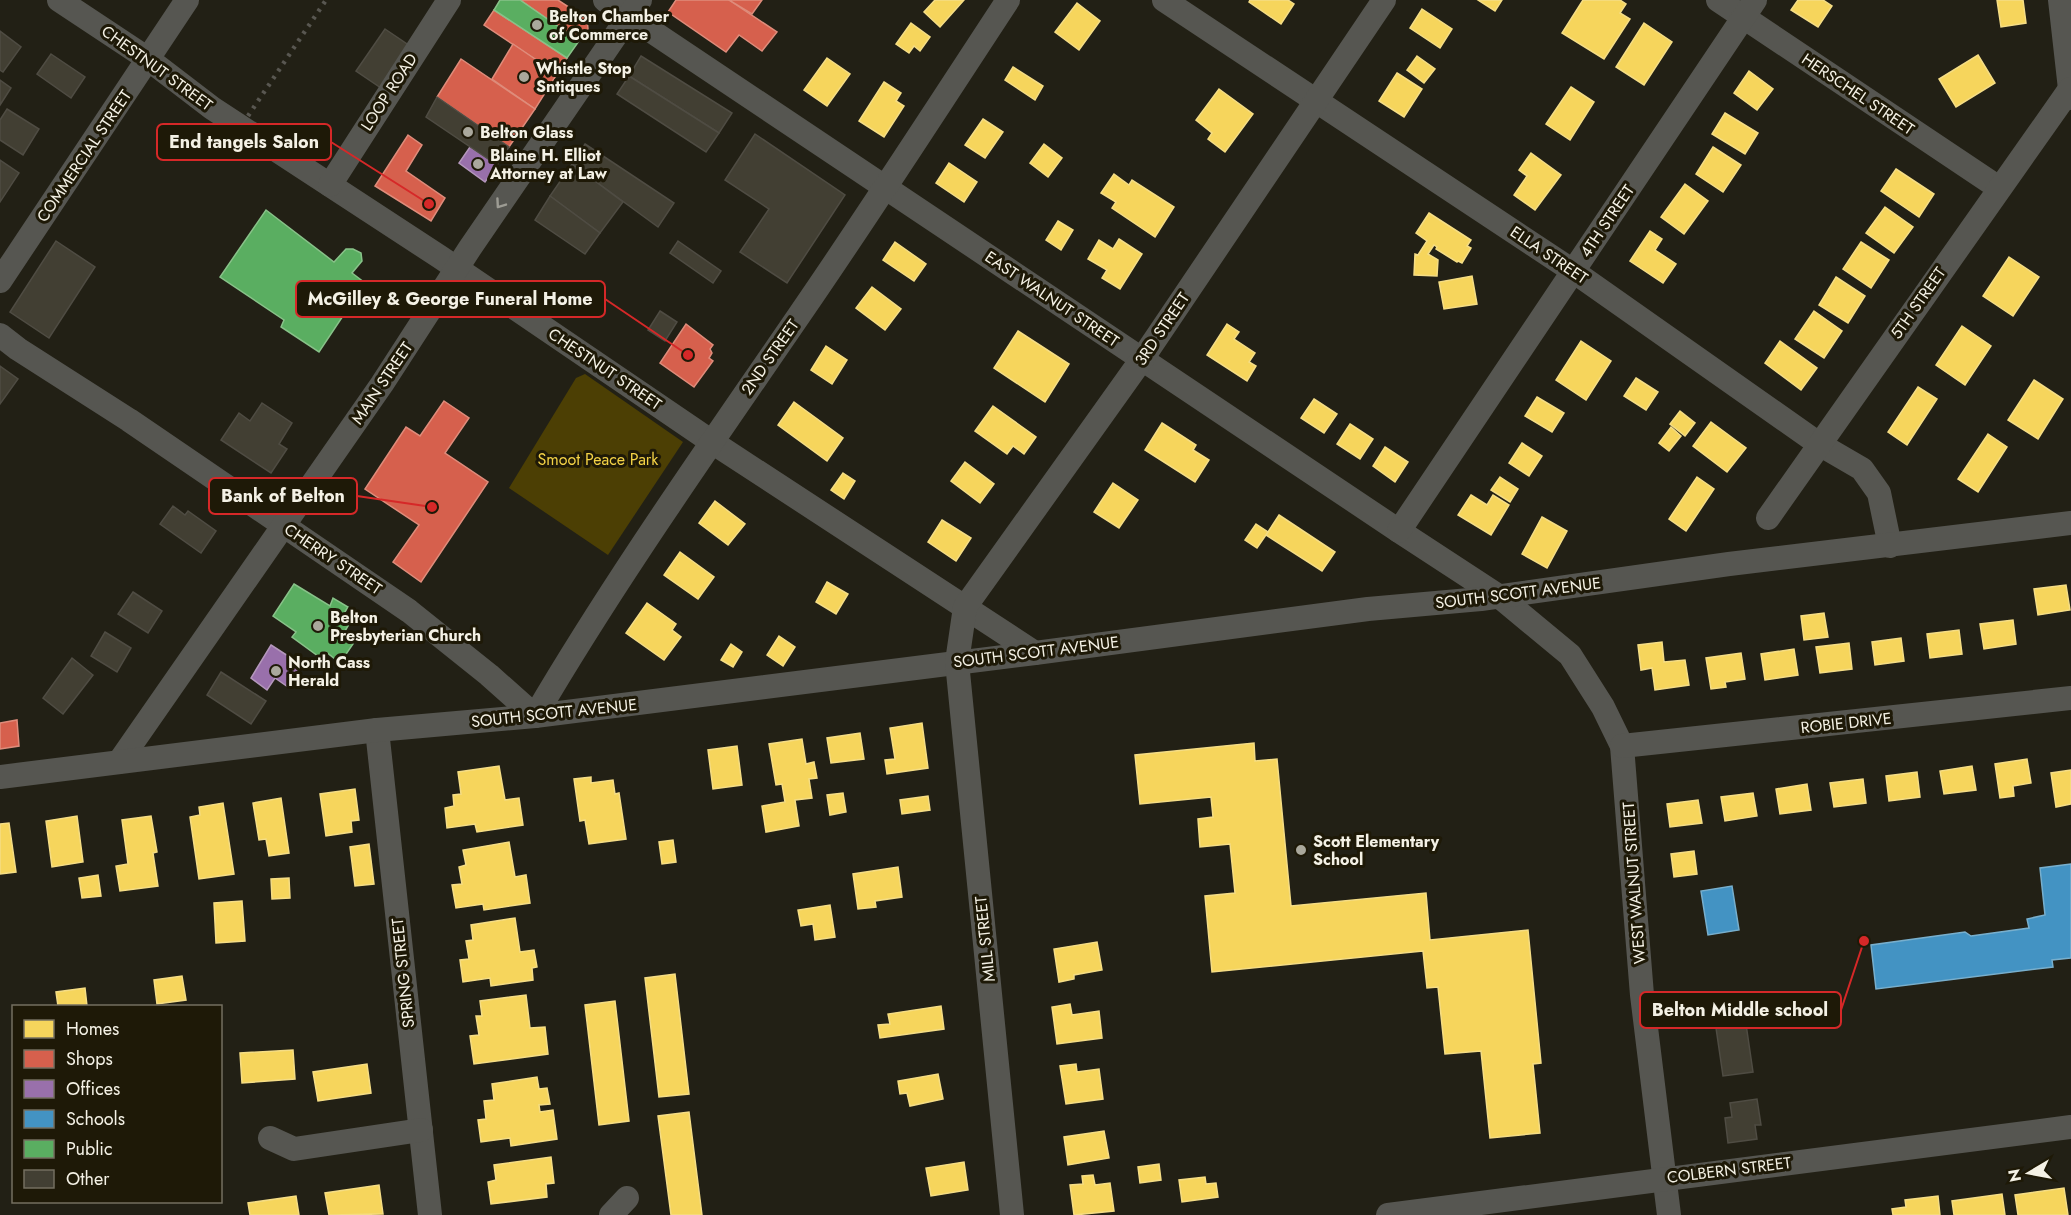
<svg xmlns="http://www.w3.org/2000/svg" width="2071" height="1215" font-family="Jost,sans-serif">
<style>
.green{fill:#4c3f04}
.homes{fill:#f6d55c;stroke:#f5dd85;stroke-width:1.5}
.shops{fill:#d6604d;stroke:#df8c7b;stroke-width:1.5}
.offices{fill:#9970ab;stroke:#b497bc;stroke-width:1.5}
.schools{fill:#4393c3;stroke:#78afcd;stroke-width:1.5}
.public{fill:#5aae61;stroke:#88c289;stroke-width:1.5}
.building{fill:#423f33;stroke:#4f4c43;stroke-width:1.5}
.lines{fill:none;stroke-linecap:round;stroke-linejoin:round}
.minor{stroke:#565651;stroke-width:24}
.rail{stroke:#595751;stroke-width:4.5;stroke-dasharray:3 6;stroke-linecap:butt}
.oneway{stroke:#9d9c94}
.poi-dot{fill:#aaa89c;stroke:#1e1907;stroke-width:2}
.labels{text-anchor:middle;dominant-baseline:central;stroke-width:6;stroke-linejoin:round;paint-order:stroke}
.poi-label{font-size:16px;font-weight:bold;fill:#f4f1e5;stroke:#1e1907;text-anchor:start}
.street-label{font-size:16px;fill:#f4f1e5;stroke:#1e1907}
.park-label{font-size:16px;fill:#f3d246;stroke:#1e1907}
.leader{fill:none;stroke:#d62828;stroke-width:2}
.callout-dot{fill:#d62828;stroke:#1e1907;stroke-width:2}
.callout{fill:#1e1907;stroke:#d62828;stroke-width:2}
.callout-label{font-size:18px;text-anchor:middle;font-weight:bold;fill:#f4f1e5}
</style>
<rect width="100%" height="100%" fill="#222015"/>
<path class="green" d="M585 374 683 442 608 555 509 488 576 378Z"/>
<g class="homes">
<path d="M935 0H964L940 27 924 12Z"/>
<path d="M1250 0H1288L1294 4 1281 24 1249 2Z"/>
<path d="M1478 0H1502L1495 11Z"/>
<path d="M1583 0H1620L1626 4 1620 13 1630 19 1604 59 1562 33Z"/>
<path d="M1798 0H1823L1832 6 1818 27 1791 10Z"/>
<path d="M1997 0H2023L2026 23 2001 27Z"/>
<path d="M1077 3 1100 21 1079 50 1055 32Z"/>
<path d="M1422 9 1452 29 1440 48 1410 28Z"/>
<path d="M911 23 930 37 920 51 914 46 909 53 896 44Z"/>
<path d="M1644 23 1672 42 1644 85 1616 67Z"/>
<path d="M1978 55 1995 83 1956 107 1939 79Z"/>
<path d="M1417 56 1435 69 1424 83 1407 70Z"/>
<path d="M827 58 850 74 827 106 804 90Z"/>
<path d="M1013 67 1043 86 1035 100 1005 80Z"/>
<path d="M1749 71 1773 89 1757 110 1734 93Z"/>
<path d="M1397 73 1422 89 1404 117 1379 101Z"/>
<path d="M884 82 901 93 896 101 904 106 884 137 859 121Z"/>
<path d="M1571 87 1594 102 1570 140 1546 124Z"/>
<path d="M1219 89 1253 114 1225 152 1208 139 1212 133 1196 120Z"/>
<path d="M1725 113 1758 133 1745 154 1712 134Z"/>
<path d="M983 119 1003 132 985 158 965 145Z"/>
<path d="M1044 144 1062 158 1048 177 1030 163Z"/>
<path d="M1713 147 1741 165 1723 192 1696 174Z"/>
<path d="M1531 153 1561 175 1535 210 1514 195 1527 176 1519 170Z"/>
<path d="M949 163 977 182 964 202 936 183Z"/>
<path d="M1896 169 1934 194 1919 217 1881 191Z"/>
<path d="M1114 174 1129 185 1132 180 1174 207 1155 237 1112 208 1116 202 1101 193Z"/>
<path d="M1685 184 1708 201 1684 234 1661 217Z"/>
<path d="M1885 207 1913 227 1894 253 1866 233Z"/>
<path d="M1429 213 1471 240 1467 246 1471 248 1462 263 1458 261 1457 262 1436 249 1437 247 1434 245 1428 254 1438 260 1437 276 1414 275 1415 254 1418 255 1427 241 1416 233Z"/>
<path d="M1058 221 1073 230 1061 250 1046 240Z"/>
<path d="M1650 231 1662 239 1655 250 1676 264 1663 283 1630 261Z"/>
<path d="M1119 239 1142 254 1120 289 1102 278 1107 270 1088 259 1099 240 1113 249Z"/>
<path d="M895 242 926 264 914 281 883 260Z"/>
<path d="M1861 242 1889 260 1871 288 1843 269Z"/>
<path d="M2009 257 2039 277 2013 316 1983 296Z"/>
<path d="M1472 276 1477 304 1444 309 1439 282Z"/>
<path d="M1836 277 1865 296 1848 323 1819 305Z"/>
<path d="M872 287 901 309 885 330 856 308Z"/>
<path d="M1814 311 1842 331 1824 358 1795 339Z"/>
<path d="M1227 324 1239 332 1234 339 1255 353 1249 362 1256 366 1247 381 1207 355Z"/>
<path d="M1962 326 1991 346 1965 385 1936 365Z"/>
<path d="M1018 331 1069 364 1045 402 994 368Z"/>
<path d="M1581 341 1611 361 1586 400 1556 380Z"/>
<path d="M1780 341 1817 368 1801 390 1765 363Z"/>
<path d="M826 346 847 360 832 384 811 370Z"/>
<path d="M1636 378 1658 392 1646 410 1624 396Z"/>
<path d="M2034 380 2063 399 2038 439 2008 420Z"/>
<path d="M1918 387 1937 399 1907 445 1888 432Z"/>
<path d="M1537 397 1564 413 1552 432 1525 416Z"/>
<path d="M1314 399 1337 414 1324 433 1301 418Z"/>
<path d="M794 402 843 438 827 461 778 425Z"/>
<path d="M993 406 1036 437 1024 454 1013 446 1007 454 975 431Z"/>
<path d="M1680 411 1695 423 1685 436 1670 424Z"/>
<path d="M1711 422 1746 448 1727 472 1693 446Z"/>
<path d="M1162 423 1196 445 1193 450 1209 460 1195 482 1145 450Z"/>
<path d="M1350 424 1373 439 1360 459 1337 444Z"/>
<path d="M1671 427 1681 436 1669 451 1659 443Z"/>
<path d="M1988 434 2007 447 1978 492 1958 479Z"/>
<path d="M1522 443 1542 456 1529 476 1509 463Z"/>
<path d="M1385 447 1408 462 1395 482 1373 466Z"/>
<path d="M965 462 994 484 980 503 951 481Z"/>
<path d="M843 473 855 481 844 499 831 490Z"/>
<path d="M1500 477 1518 489 1510 502 1491 490Z"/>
<path d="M1697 477 1714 489 1686 531 1669 519Z"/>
<path d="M1113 483 1138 500 1119 528 1094 512Z"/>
<path d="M1471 495 1487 505 1493 495 1509 505 1491 535 1458 515Z"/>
<path d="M715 501 745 524 728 545 699 523Z"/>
<path d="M1279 515 1335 552 1322 571 1266 535Z"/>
<path d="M1542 517 1567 531 1547 568 1522 554Z"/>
<path d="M942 520 971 538 956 561 928 542Z"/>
<path d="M1256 524 1268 532 1257 548 1245 540Z"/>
<path d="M680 552 714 577 698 599 664 575Z"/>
<path d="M827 582 848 594 836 614 816 602Z"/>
<path d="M2066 585 2070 610 2038 615 2034 589Z"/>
<path d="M647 603 676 624 672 630 681 637 664 660 626 633Z"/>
<path d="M1824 613 1828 637 1804 640 1801 616Z"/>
<path d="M2013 620 2016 644 1984 649 1980 624Z"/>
<path d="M1959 630 1962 654 1930 658 1927 634Z"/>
<path d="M779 636 795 647 783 666 767 655Z"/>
<path d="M1901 638 1904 661 1875 665 1872 642Z"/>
<path d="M1662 642 1664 662 1685 660 1689 685 1655 690 1652 668 1641 670 1638 645Z"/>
<path d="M1849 643 1852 669 1820 673 1816 647Z"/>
<path d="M731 644 742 652 733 667 721 660Z"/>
<path d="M1794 649 1798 675 1765 680 1761 654Z"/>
<path d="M1741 653 1745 679 1725 682 1726 687 1711 689 1706 658Z"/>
<path d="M922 723 928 768 887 774 885 760 895 759 890 728Z"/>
<path d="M860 733 864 759 831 763 827 738Z"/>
<path d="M802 739 806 764 814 762 817 778 809 779 812 798 795 800 799 826 766 832 762 806 785 802 782 784 776 785 769 744Z"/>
<path d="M1254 743 1255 761 1277 759 1291 906 1426 893 1430 940 1528 930 1541 1063 1533 1064 1540 1133 1490 1138 1481 1051 1445 1054 1438 987 1427 988 1423 951 1212 972 1205 896 1235 893 1230 844 1200 847 1198 819 1213 817 1211 797 1140 804 1135 755Z"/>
<path d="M737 746 742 785 713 789 708 750Z"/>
<path d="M2027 759 2031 783 2013 786 2014 796 2000 798 1995 764Z"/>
<path d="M499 766 505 800 519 798 523 825 477 832 475 824 447 828 445 808 454 806 453 795 461 794 458 772Z"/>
<path d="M1972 766 1976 790 1944 794 1940 771Z"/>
<path d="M2071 770V804L2056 807 2051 773Z"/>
<path d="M1917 772 1920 797 1889 801 1886 776Z"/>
<path d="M591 777V783L613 780 615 794 619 793 626 839 589 844 585 820 580 821 574 779Z"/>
<path d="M1863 779 1866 803 1834 807 1830 783Z"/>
<path d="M1807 784 1811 810 1780 814 1776 789Z"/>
<path d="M355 789 359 820 351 821 352 832 326 836 320 794Z"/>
<path d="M843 793 846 812 830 815 827 795Z"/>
<path d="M1753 793 1757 816 1725 821 1721 797Z"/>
<path d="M928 796 930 810 902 814 900 800Z"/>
<path d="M281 798 289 853 269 856 266 839 259 840 253 803Z"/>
<path d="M1698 800 1702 823 1670 827 1667 804Z"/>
<path d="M223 803 234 874 199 879 190 817 200 815 199 807Z"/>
<path d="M77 816 83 862 52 867 46 821Z"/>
<path d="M151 816 157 852 153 853 158 886 120 891 116 866 128 864 122 820Z"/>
<path d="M9 823 16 872 0 874V824Z"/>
<path d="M673 840 676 862 662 864 659 842Z"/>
<path d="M509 842 515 877 526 875 530 903 484 910 483 904 456 908 452 885 462 884 459 867 466 865 463 850Z"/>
<path d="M369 844 374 884 355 886 350 847Z"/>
<path d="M1694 851 1697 874 1674 877 1671 854Z"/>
<path d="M898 867 902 897 875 901 876 907 858 909 853 874Z"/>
<path d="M98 875 101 896 82 898 79 878Z"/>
<path d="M289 878 290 898 272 899 271 879Z"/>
<path d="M242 901 245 941 216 943 214 903Z"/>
<path d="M830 905 835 937 815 940 813 924 801 926 798 910Z"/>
<path d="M515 918 520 952 534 950 537 967 532 968 533 980 491 986 490 978 463 982 460 960 469 959 466 941 473 940 471 925Z"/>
<path d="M1097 942 1102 970 1074 975V979L1059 982 1054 949Z"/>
<path d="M675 974 689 1094 659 1097 645 978Z"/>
<path d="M182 976 186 1000 157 1004 154 980Z"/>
<path d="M85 988 87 1006H58L56 992Z"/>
<path d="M526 995 530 1028 545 1027 548 1054 474 1064 470 1036 479 1035 476 1016H482L480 1001Z"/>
<path d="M615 1001 629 1121 599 1125 585 1005Z"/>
<path d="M1070 1004 1072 1015 1099 1011 1102 1038 1057 1044 1052 1007Z"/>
<path d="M941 1006 944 1029 880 1038 878 1025 890 1024 888 1014Z"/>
<path d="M293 1050 295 1079 242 1083 240 1053Z"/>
<path d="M367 1064 371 1093 318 1101 313 1072Z"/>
<path d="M1076 1064 1077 1072 1099 1069 1103 1099 1066 1104 1060 1066Z"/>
<path d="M938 1074 943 1099 910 1106 907 1093 900 1094 898 1081Z"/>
<path d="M537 1077 539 1089 547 1088 550 1104 539 1105 540 1112 553 1110 557 1139 511 1146 510 1138 481 1142 478 1120 486 1119 484 1101 494 1100 492 1084Z"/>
<path d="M689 1112 702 1215H671L658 1116Z"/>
<path d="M1104 1131 1109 1158 1068 1165 1064 1137Z"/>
<path d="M551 1157 554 1183 546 1184 547 1197 491 1204 488 1182 496 1180 494 1165Z"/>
<path d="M964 1162 968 1190 931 1196 926 1168Z"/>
<path d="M1159 1164 1161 1180 1140 1183 1138 1167Z"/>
<path d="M1093 1175 1095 1185 1110 1183 1114 1211 1074 1215 1070 1185 1083 1184 1082 1176Z"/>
<path d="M1205 1177 1206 1184 1216 1183 1218 1197 1182 1202 1179 1180Z"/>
<path d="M379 1185 383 1214 329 1215 325 1193Z"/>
<path d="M2064 1188 2068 1215H2018L2015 1195Z"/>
<path d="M2002 1194 2005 1215H1954L1952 1201Z"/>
<path d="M296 1196 299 1215H250L248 1203Z"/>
<path d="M1938 1196 1940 1215H1893L1892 1209 1906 1207 1905 1200Z"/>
</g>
<g class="shops">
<path d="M520 0H558L587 19 588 29 579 41Z"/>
<path d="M676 0H729L777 32 762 51 739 35 726 52 668 12Z"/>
<path d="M729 0H762L752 14Z"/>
<path d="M494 10 567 58 557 74 484 25Z"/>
<path d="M513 44 557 74 535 109 492 79Z"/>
<path d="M461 59 535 109 509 147 437 97Z"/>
<path d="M408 135 422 145 406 171 445 198 431 221 375 186Z"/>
<path d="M686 324 713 345 710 349 712 353 709 358 713 361 694 387 660 363Z"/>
<path d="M444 401 469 418 445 453 488 482 421 582 393 562 419 525 365 489 406 427 420 436Z"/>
<path d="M17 720 19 746 0 749V723Z"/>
</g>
<g class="offices">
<path d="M470 147 497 165 485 182 459 163Z"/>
<path d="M271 645 302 665 288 687 275 678 267 690 251 678Z"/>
</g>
<g class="schools">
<path d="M2071 864V958L2052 960 2053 967 1876 989 1871 945 1965 932 1971 936 2029 928 2027 919 2045 915 2040 868Z"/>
<path d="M1732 886 1739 930 1708 935 1701 891Z"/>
</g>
<g class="public">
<path d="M500 0H520L579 41 567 58 494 10Z"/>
<path d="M266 210 334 262 346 249H353L361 253 362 261 352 273 365 283 319 352 281 327 284 320 220 277Z"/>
<path d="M294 584 330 606 333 598 348 607 343 615 351 621 342 636 353 644 340 663 326 652 322 659 292 637 296 632 273 616Z"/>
</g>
<g class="building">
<path d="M385 29 410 46 381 88 356 71Z"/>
<path d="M0 31 21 47 3 72 0 70Z"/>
<path d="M51 54 85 77 71 98 37 74Z"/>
<path d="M641 56 732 113 719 133 629 76Z"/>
<path d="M629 76 719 133 706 152 617 94Z"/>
<path d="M0 80 11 88 0 105Z"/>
<path d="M437 97 509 147 497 165 426 117Z"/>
<path d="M7 109 39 129 23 155 0 140V120Z"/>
<path d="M755 134 845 195 787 283 740 252 769 209 725 180Z"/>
<path d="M585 144 674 203 658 227 572 164Z"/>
<path d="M0 160 19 173 0 202Z"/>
<path d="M572 164 623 202 600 233 550 196Z"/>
<path d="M550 196 600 233 585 254 535 220Z"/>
<path d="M56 241 95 267 49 338 10 312Z"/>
<path d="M678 241 721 271 713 283 670 253Z"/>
<path d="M660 311 677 322 665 341 648 330Z"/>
<path d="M0 366 18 379 0 404Z"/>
<path d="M262 403 292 423 279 444 287 449 271 473 221 440 239 413 250 421Z"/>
<path d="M173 506 185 515 188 511 216 531 201 553 160 524Z"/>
<path d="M133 592 162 611 148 633 118 614Z"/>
<path d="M105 632 131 648 117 672 91 656Z"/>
<path d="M72 658 93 675 63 714 43 698Z"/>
<path d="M221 672 266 701 251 724 207 695Z"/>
<path d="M1746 1024 1753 1072 1723 1076 1716 1028Z"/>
<path d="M1757 1099 1761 1125H1755L1757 1139 1728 1143 1725 1118 1732 1117 1730 1103Z"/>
</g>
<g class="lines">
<g class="minor">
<path d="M59 0 148 59 212 108 440 257 712 442 1035 653"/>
<path d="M605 0 1399 531 1500 597 1570 655 1603 707 1622 746 1642 995 1669 1215"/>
<path d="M1164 0 1573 271 1819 444 1862 469 1879 493 1890 546"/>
<path d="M1718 0 1999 188"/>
<path d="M2060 0 2071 98"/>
<path d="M330 185 449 0"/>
<path d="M0 281 187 0"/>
<path d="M0 335 18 349 129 420 409 611 489 675 535 716C616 578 709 447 800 314 871 211 939 105 1008 0"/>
<path d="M1768 518 2070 89"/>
<path d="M1399 531 1755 0"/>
<path d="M377 730 430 1215"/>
<path d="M1622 746 2071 698"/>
<path d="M119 762 382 384 470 248 640 0"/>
<path d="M0 777 377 730 535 716 1035 653 1368 609 1481 599 1729 564 2071 523"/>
<path d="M270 1138 294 1149 421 1130"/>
<path d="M611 1215 627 1198"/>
<path d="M1012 1215 957 662 965 607 1142 359 1384 0"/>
<path d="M1388 1215 2071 1127"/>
</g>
<path class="rail" d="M248 116 326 0"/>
</g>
<defs><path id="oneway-chevron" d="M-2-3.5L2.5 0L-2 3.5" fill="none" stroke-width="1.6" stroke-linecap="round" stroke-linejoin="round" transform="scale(1.5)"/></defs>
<use class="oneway" href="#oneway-chevron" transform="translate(500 204) rotate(125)"/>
<g class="poi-dot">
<circle cx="537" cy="25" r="6"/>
<circle cx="524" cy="77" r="6"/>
<circle cx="468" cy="132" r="6"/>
<circle cx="478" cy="164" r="6"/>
<circle cx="318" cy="626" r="6"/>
<circle cx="276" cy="671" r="6"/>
<circle cx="1301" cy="850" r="6"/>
</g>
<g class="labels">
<g class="poi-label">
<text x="549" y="16">Belton Chamber<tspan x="549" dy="18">of Commerce</tspan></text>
<text x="536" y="68">Whistle Stop<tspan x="536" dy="18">Sntiques</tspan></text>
<text x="480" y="132">Belton Glass</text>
<text x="490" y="155">Blaine H. Elliot<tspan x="490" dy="18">Attorney at Law</tspan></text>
<text x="330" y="617">Belton<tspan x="330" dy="18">Presbyterian Church</tspan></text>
<text x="288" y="662">North Cass<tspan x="288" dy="18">Herald</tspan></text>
<text x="1313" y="841">Scott Elementary<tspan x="1313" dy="18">School</tspan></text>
</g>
<g class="street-label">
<text transform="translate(157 68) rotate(36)">CHESTNUT STREET</text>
<text transform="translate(389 92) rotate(-57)">LOOP ROAD</text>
<text transform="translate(1858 94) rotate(34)">HERSCHEL STREET</text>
<text transform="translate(84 156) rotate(-56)">COMMERCIAL STREET</text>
<text transform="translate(1607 221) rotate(-56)">4TH STREET</text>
<text transform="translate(1549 255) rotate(34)">ELLA STREET</text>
<text transform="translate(1052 299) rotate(34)">EAST WALNUT STREET</text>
<text transform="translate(1918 303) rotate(-55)">5TH STREET</text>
<text transform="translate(1162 329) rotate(-56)">3RD STREET</text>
<text transform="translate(770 357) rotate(-55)">2ND STREET</text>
<text transform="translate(605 369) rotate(34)">CHESTNUT STREET</text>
<text transform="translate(382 383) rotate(-56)">MAIN STREET</text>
<text transform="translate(333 559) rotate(34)">CHERRY STREET</text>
<text transform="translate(1518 593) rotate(-7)">SOUTH SCOTT AVENUE</text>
<text transform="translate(1036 652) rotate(-7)">SOUTH SCOTT AVENUE</text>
<text transform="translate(554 713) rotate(-6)">SOUTH SCOTT AVENUE</text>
<text transform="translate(1846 723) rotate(-6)">ROBIE DRIVE</text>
<text transform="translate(1634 883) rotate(-94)">WEST WALNUT STREET</text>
<text transform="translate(985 939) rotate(-96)">MILL STREET</text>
<text transform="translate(403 973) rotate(-96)">SPRING STREET</text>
<text transform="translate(1729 1170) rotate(-7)">COLBERN STREET</text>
</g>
<g class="park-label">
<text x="598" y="459">Smoot Peace Park</text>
</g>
</g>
<path class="leader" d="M429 204L331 142M688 355L605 299M432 507L357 496M1864 941L1841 1010"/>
<g class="callout-dot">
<circle cx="429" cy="204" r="6"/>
<circle cx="688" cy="355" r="6"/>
<circle cx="432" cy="507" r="6"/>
<circle cx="1864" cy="941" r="6"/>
</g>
<g class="callout">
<rect x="157" y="124" width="174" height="36" rx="6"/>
<rect x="296" y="281" width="309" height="36" rx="6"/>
<rect x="209" y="478" width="148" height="36" rx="6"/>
<rect x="1640" y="992" width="201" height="36" rx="6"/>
</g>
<g class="callout-label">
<text x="244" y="148">End tangels Salon</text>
<text x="450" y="305">McGilley &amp; George Funeral Home</text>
<text x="283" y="502">Bank of Belton</text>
<text x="1740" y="1016">Belton Middle school</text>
</g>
<rect x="12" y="1005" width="210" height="198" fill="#1e1907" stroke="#746f60" stroke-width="1.5"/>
<rect x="24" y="1020" width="30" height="18" fill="#f6d55c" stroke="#746f60" stroke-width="1.5"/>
<text x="66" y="1035" font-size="18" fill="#f4f1e5">Homes</text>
<rect x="24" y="1050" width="30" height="18" fill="#d6604d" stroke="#746f60" stroke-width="1.5"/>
<text x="66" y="1065" font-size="18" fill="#f4f1e5">Shops</text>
<rect x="24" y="1080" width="30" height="18" fill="#9970ab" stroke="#746f60" stroke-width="1.5"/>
<text x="66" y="1095" font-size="18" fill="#f4f1e5">Offices</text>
<rect x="24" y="1110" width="30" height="18" fill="#4393c3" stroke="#746f60" stroke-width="1.5"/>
<text x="66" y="1125" font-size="18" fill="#f4f1e5">Schools</text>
<rect x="24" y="1140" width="30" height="18" fill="#5aae61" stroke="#746f60" stroke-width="1.5"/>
<text x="66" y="1155" font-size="18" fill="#f4f1e5">Public</text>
<rect x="24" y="1170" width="30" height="18" fill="#423f33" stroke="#746f60" stroke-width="1.5"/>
<text x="66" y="1185" font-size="18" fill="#f4f1e5">Other</text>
<g transform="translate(2029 1173) rotate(260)" stroke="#1e1907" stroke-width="4.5" paint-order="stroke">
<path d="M0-4.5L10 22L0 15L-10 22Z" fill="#f4f1e5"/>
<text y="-9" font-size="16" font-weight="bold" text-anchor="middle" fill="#f4f1e5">N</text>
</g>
</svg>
